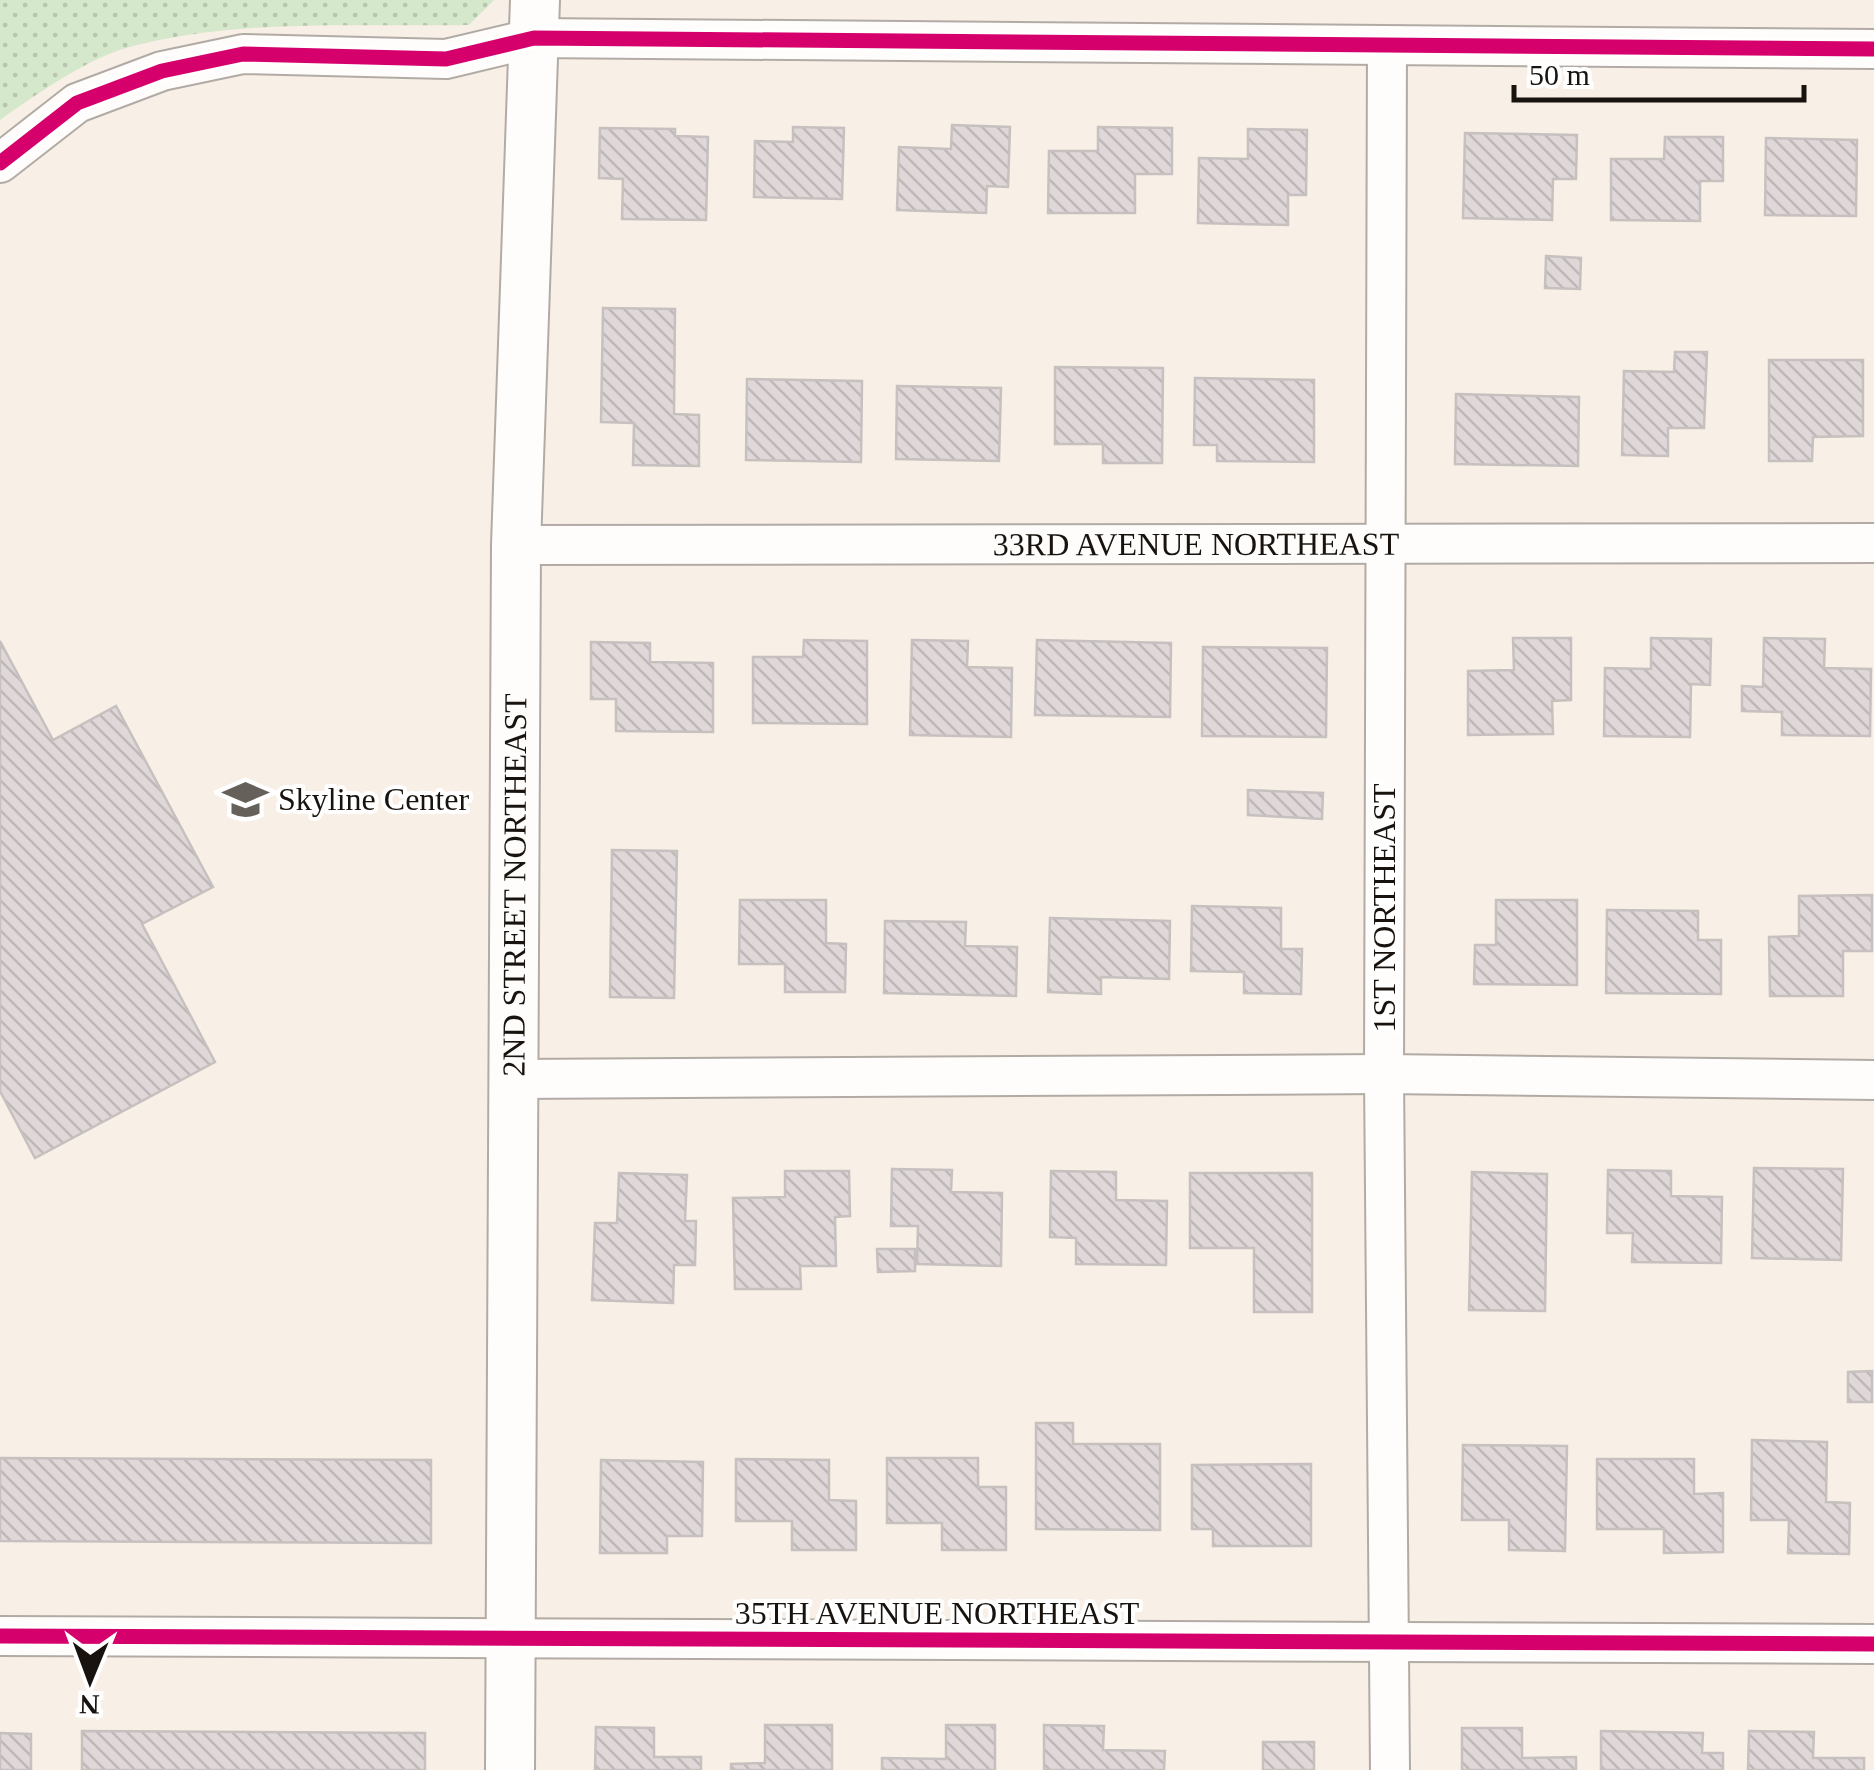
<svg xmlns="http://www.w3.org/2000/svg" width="1874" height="1770" font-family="'Times New Roman',serif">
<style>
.park{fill:url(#park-dots)}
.building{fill:url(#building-back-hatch);stroke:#c6c0bf;stroke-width:2.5}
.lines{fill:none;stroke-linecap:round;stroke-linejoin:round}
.minor-casing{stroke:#b2aba5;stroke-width:42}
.tertiary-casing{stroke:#b2aba5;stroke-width:52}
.minor{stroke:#fefdfb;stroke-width:38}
.tertiary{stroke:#fefdfb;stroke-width:48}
.cycleway-casing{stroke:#fff;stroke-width:21}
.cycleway{stroke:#d6006c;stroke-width:15}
.labels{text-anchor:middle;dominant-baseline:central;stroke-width:8;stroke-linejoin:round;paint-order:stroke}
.street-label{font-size:32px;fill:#18130e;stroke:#fff}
.poi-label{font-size:32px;fill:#18130e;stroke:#fff;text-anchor:start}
</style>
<defs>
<pattern id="park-dots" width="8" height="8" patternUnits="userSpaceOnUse" patternTransform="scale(2.5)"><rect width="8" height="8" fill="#d6e8cb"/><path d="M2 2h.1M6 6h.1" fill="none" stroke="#b7c6ad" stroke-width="1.8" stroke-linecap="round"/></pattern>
<pattern id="building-back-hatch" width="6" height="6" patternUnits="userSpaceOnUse" patternTransform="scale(2.5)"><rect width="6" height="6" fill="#e0d8d8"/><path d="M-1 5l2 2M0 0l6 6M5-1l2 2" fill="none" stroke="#bfb8b8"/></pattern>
</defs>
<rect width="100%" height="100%" fill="#f8efe7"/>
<path class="park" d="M0 0H494L469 25C355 27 236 18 126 48 85 60 35 95 0 120Z"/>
<g class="building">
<path d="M952 125 1010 127 1008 187 987 186 986 213 897 210 899 147 951 149Z"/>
<path d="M793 127 844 128 842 199 754 197 755 141 793 142Z"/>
<path d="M1098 127 1172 128V174H1135V213H1048L1049 151H1098Z"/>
<path d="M600 128 675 129V136L708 137 706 220 622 219 623 179 599 178Z"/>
<path d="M1248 129 1307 130 1306 195H1288V225L1198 223 1199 158 1248 159Z"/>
<path d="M1465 133 1577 135 1576 179H1553L1552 220 1463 218Z"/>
<path d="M1665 137H1723V181H1700V221L1611 220V159H1664Z"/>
<path d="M1766 138 1857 140 1856 216 1765 215Z"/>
<path d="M1546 256 1581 258 1580 289 1545 288Z"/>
<path d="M603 308 675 309 674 414 699 415V466L633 465 634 423 601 422Z"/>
<path d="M1675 352H1707L1704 428H1668V456L1622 455 1624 371 1674 372Z"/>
<path d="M1769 360H1863V436L1813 437 1812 461H1769Z"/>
<path d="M1055 367 1163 368 1162 463H1103V444H1055Z"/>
<path d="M1195 378 1314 380V462L1217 461V445H1194Z"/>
<path d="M747 379 862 381 861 462 746 460Z"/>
<path d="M897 386 1001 388 999 461 896 459Z"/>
<path d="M1456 394 1579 397 1578 466 1455 464Z"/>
<path d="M1513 638H1571V700L1552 701 1553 734 1468 735V671L1514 670Z"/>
<path d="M1651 638 1711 639 1710 685 1691 684 1690 737 1604 736 1605 668 1651 669Z"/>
<path d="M1764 638 1825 639 1824 668 1871 669 1870 736 1782 735V712L1742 711V686L1763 687Z"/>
<path d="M804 640 867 641V724L753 723V657H803Z"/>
<path d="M912 640 968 641 967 667 1012 668 1011 737 910 735Z"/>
<path d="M1037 640 1171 643 1170 717 1035 715Z"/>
<path d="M0 641 53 740 116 706 213 887 142 924 215 1062 35 1158 0 1091Z"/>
<path d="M591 642 650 643V662L713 663V732L616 731V699H591Z"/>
<path d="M1203 647 1327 648 1326 737 1202 736Z"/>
<path d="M1248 790 1323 793 1322 819 1248 815Z"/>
<path d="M612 850 677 851 674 998 610 997Z"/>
<path d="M1872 895V951H1843V996H1770L1769 937 1799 936V896Z"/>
<path d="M740 900H826V943L846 944 845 992H785V964H739Z"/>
<path d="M1496 900H1577V985L1474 984 1475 945H1496Z"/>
<path d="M1192 906 1281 908V949H1302L1301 994 1244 993V972L1191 971Z"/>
<path d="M1607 910 1698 911V940H1721V994L1606 993Z"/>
<path d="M1050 918 1170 921 1169 979 1101 977V994L1048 992Z"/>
<path d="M885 921 966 922 965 946 1017 947 1016 996 884 993Z"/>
<path d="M1754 1168 1843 1169 1841 1260 1752 1258Z"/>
<path d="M892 1169 952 1170 951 1192 1002 1193 1001 1266 917 1264 918 1226H891Z"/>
<path d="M1608 1170 1671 1171V1196L1722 1197 1721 1263 1632 1262 1633 1233H1607Z"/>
<path d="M785 1171H849L850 1216 835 1217 836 1266H800L801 1289H735L733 1198 785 1197Z"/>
<path d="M1051 1171 1116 1172V1200L1167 1201 1166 1265 1076 1264V1238L1050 1237Z"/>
<path d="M1472 1172 1547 1174 1545 1311 1469 1310Z"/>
<path d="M619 1173 687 1175 685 1221H696L695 1265H674L673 1303 592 1300 595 1223H617Z"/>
<path d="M1190 1173H1312V1312H1254V1248H1190Z"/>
<path d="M877 1249H915V1271L878 1272Z"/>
<path d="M1872 1371V1402H1848V1372Z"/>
<path d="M1036 1423H1073V1444H1160V1530L1036 1529Z"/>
<path d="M1752 1440 1827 1442 1826 1502 1850 1503 1849 1554 1788 1553 1789 1520H1751Z"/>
<path d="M1463 1445 1567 1446 1565 1551 1509 1550V1520H1462Z"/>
<path d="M0 1458 431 1460V1543L0 1541Z"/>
<path d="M887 1458H978V1487H1006V1550H942V1523H887Z"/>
<path d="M736 1459 829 1460V1500L856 1501V1550H792V1521H736Z"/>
<path d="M1597 1459H1694V1494L1723 1493V1552L1664 1553V1529H1597Z"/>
<path d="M601 1460 703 1462 702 1536H667V1553H600Z"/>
<path d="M1311 1464V1546H1213V1529H1192V1465Z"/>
<path d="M765 1725H832V1770H731V1764L765 1763Z"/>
<path d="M946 1725H995V1770H882V1758L946 1759Z"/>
<path d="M1044 1725 1104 1726 1103 1750 1165 1751 1164 1770H1044Z"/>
<path d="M596 1727 654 1728V1757H701V1770H595Z"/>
<path d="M1462 1728H1522V1758L1576 1757V1770H1462Z"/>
<path d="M82 1731 425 1733V1770H82Z"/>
<path d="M1601 1731 1703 1733 1702 1753H1723V1770H1601Z"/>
<path d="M1749 1731 1814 1732 1813 1758H1864V1770H1748Z"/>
<path d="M0 1733 31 1734V1770H0Z"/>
<rect x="1263" y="1742" width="51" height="28"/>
</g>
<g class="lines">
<defs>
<g id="minor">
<path d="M1387 47 1384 1074 1390 1770"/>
<path d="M0 163 77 103 162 71 243 54 446 59 534 38 1874 49"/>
<path id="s1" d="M516 545 1874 543"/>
<path d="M513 1079 1384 1074 1874 1080"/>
<path d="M0 1636 1874 1644"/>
</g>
<g id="tertiary">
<path id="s2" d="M510 1770 516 545 535 0"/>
</g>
</defs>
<use href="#minor" class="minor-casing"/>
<use href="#tertiary" class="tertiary-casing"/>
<use href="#minor" class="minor"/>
<use href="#tertiary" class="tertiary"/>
<defs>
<g id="cycleway">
<path d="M0 163 77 103 162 71 243 54 446 59 534 38 1874 49"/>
<path d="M0 1636 1874 1644"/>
</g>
</defs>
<use href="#cycleway" class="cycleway-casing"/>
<use href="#cycleway" class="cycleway"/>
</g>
<defs>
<symbol id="school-bare" viewBox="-9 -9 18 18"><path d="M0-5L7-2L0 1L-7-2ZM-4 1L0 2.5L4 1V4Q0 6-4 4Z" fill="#66605a" stroke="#fff" stroke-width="2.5" paint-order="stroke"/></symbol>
</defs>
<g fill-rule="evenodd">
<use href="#school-bare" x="214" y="768" width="63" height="63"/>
</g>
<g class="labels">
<g class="street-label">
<text stroke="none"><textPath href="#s1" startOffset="680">33RD AVENUE NORTHEAST</textPath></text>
<text stroke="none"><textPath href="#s2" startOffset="885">2ND STREET NORTHEAST</textPath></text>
<text transform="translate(1384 908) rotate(-90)">1ST NORTHEAST</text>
<text x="937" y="1613">35TH AVENUE NORTHEAST</text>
</g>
<g class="poi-label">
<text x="278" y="799">Skyline Center</text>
</g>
</g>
<g transform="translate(90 1680) rotate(181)" stroke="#ffffff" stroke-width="8" paint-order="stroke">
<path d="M0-8L18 38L0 25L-18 38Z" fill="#18130e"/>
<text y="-15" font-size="28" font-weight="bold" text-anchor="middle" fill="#18130e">N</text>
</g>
<path d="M1514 85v15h290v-15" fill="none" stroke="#18130e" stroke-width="5"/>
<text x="1529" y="85" font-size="30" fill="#18130e" stroke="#ffffff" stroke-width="8" paint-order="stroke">50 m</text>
</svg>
